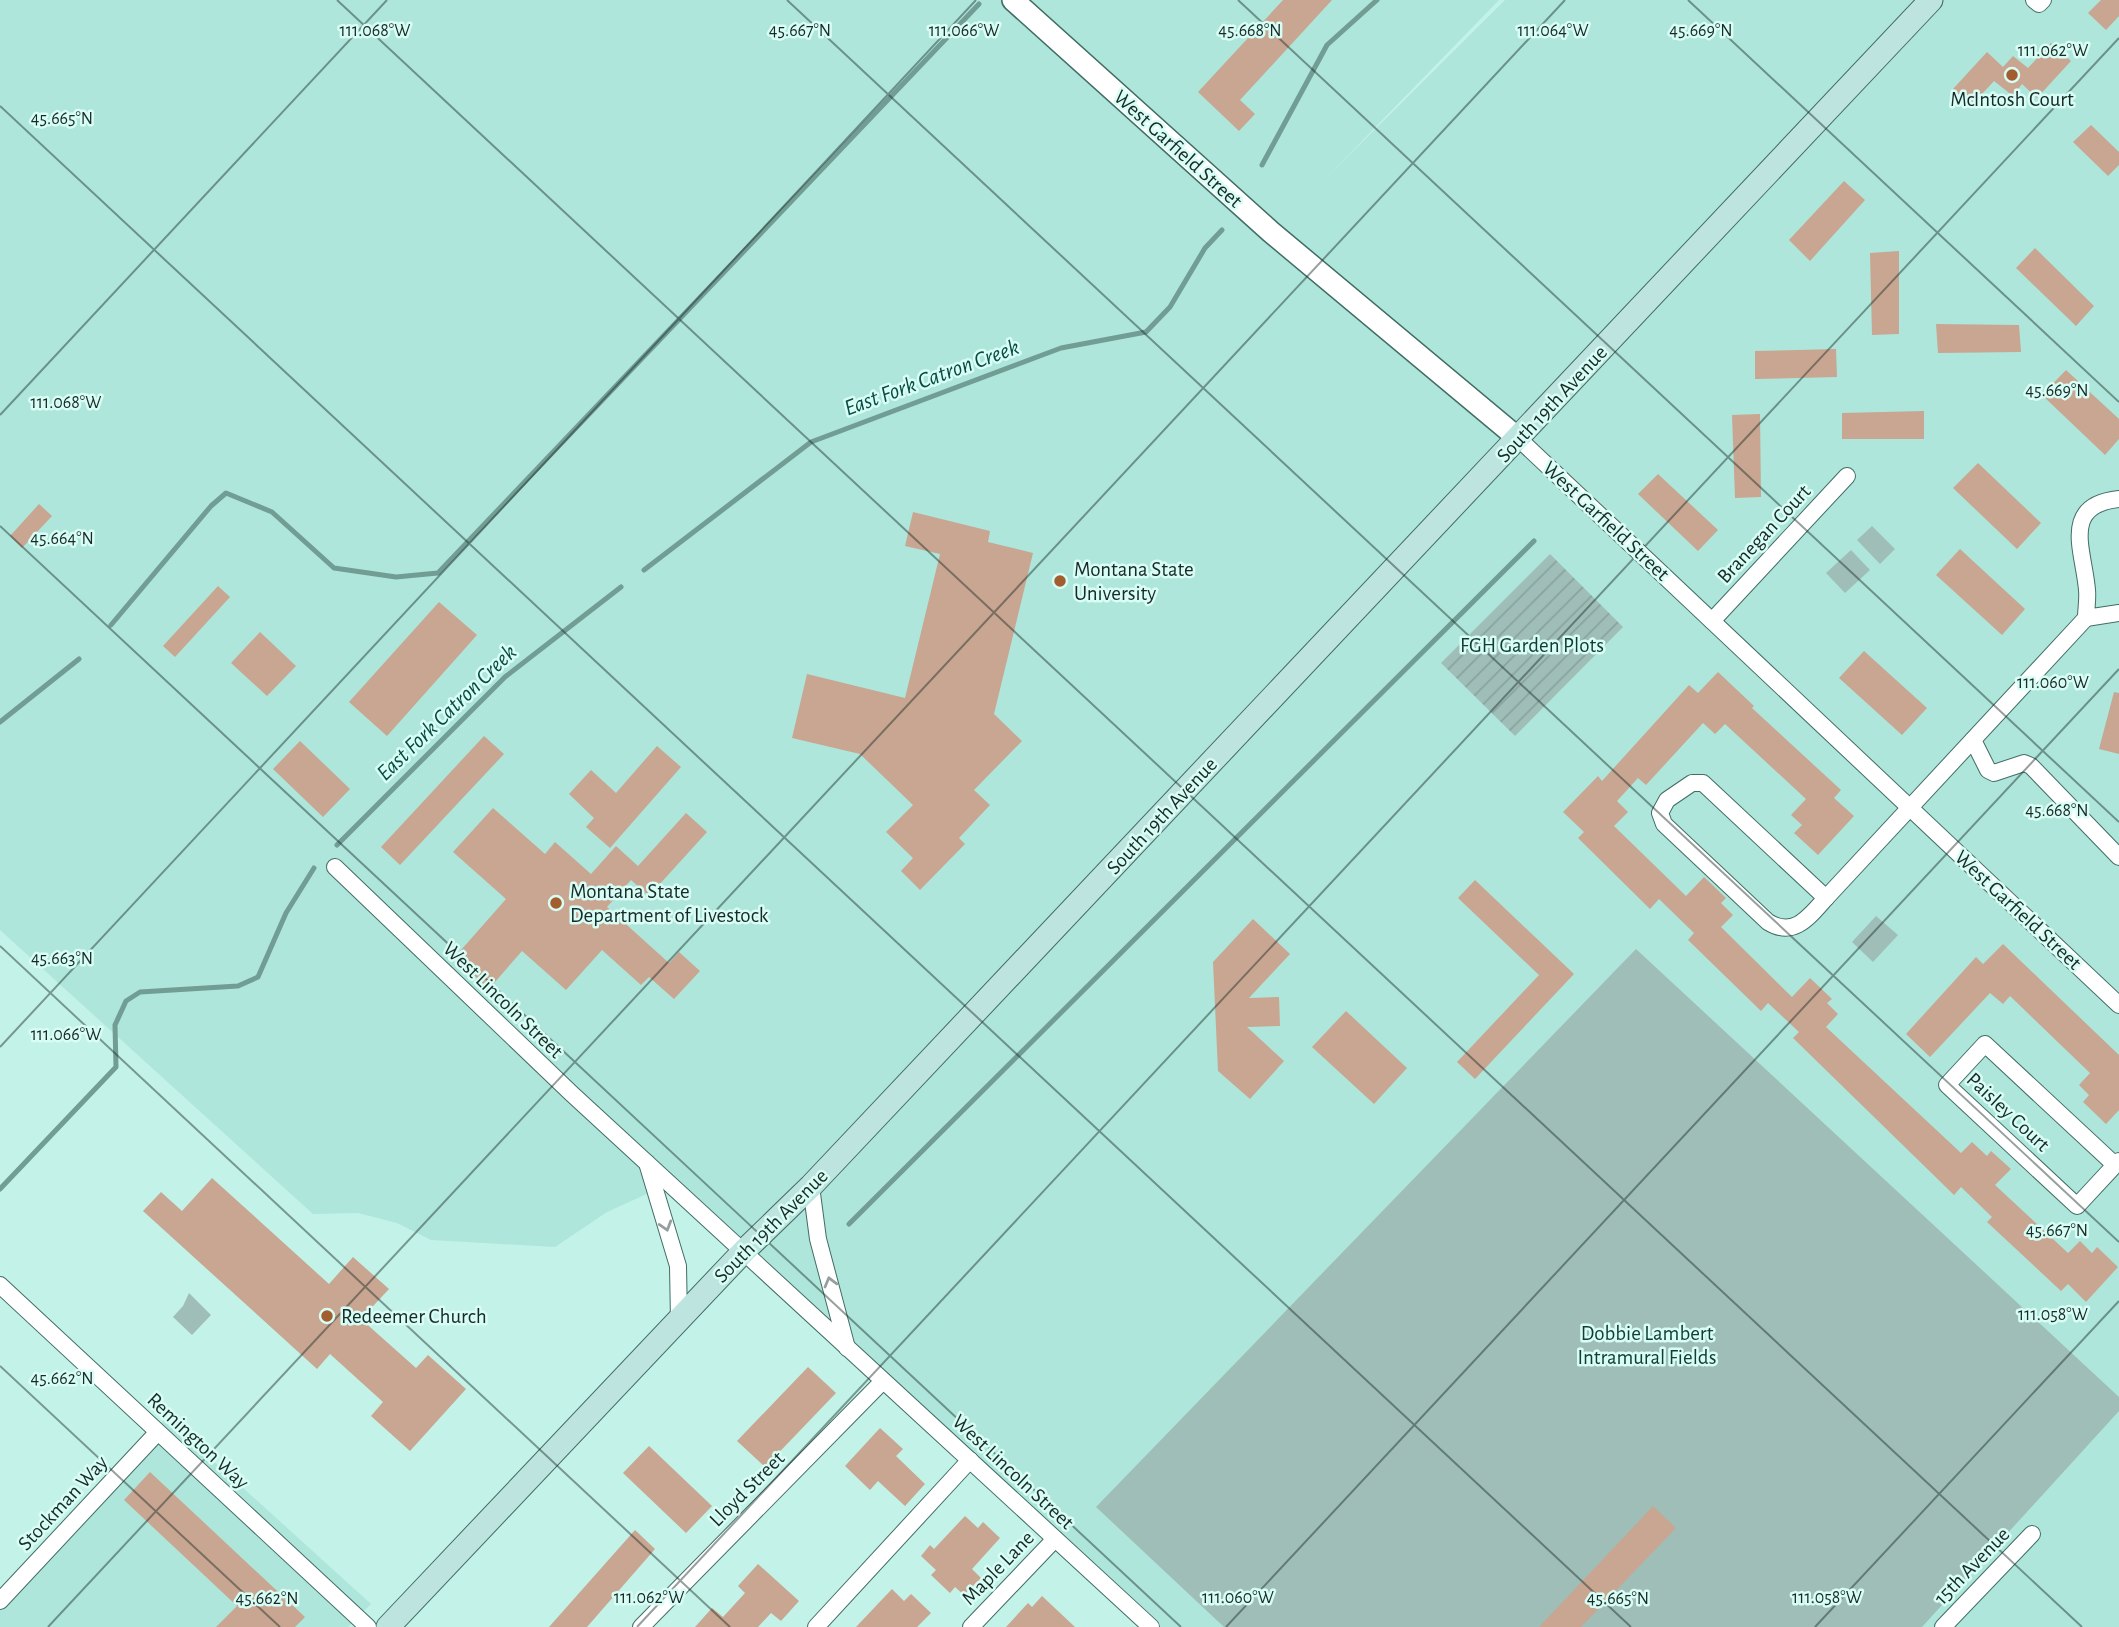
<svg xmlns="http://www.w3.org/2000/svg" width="2119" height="1627" font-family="'Alegreya Sans',sans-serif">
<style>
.built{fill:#aee6db}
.park{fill:#a0beb8}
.garden{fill:url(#garden-furrows)}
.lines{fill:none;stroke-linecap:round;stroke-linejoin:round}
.stream{stroke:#719d94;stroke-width:5}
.building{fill:#c8a691}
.minor-casing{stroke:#426d65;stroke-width:18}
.tertiary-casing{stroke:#426d65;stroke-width:24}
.secondary-casing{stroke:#426d65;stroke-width:25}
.minor{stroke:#fff;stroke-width:16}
.tertiary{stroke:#fff;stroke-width:21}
.secondary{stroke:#bde4df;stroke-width:23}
.oneway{stroke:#979f9e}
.ticks{fill:none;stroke:#182a27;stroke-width:2;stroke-opacity:0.45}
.poi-dot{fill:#a25e2e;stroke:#d8fdf5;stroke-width:2.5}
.labels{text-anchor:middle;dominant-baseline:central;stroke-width:5;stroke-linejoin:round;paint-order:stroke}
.poi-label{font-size:21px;fill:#182a27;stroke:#d8fdf5;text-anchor:start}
.street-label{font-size:21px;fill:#182a27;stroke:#d8fdf5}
.park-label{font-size:21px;fill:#113b35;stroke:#d8fdf5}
.water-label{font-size:23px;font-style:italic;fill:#074b42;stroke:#d8fdf5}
.ticks-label{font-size:18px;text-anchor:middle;fill:#182a27;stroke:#d8fdf5;stroke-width:5;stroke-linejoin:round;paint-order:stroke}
</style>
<defs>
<pattern id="garden-furrows" width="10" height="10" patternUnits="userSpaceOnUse" patternTransform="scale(1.75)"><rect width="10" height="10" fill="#a0beb8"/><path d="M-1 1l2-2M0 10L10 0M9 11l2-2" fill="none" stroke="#89a39e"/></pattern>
</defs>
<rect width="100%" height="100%" fill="#c3f2e8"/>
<g class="built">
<path d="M0 0H1499L1326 178 1505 0H2119V1627H1151L671 1183 607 1212 555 1247 431 1240 397 1223 358 1213 313 1214 0 930Z"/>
<path d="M166 1418 371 1604 348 1627H0V1595Z"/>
</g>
<g class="park">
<path d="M1872 526 1895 549 1880 564 1857 540Z"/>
<path d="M1851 550 1870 570 1845 593 1826 573Z"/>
<path d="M1876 916 1898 935 1873 962 1852 942Z"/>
<path d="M1636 949 2119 1397V1411L1922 1627H1224L1096 1507Z"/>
<path d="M189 1293 211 1315 192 1335 173 1317 183 1306Z"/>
</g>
<path class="garden" d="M1550 554 1623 627 1515 736 1441 663Z"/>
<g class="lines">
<g class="stream">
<path d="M1262 165 1327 45 1377 0"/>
<path d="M644 570 811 442 1061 348 1146 332 1170 307 1205 248 1222 230"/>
<path d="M111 625 211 506 226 493 272 512 334 568 396 577 438 573 979 4"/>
<path d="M0 722 79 659"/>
<path d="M337 845 505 677 621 587"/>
<path d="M0 1189 116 1067 115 1025 126 1001 140 992 238 986 258 977 286 913 314 868"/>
<path d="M849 1224 1534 541"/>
</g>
</g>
<g class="building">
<path d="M1283 0H1332L1240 100 1255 114 1239 131 1198 92Z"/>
<path d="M2101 0H2119V16L2106 30 2088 13Z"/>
<path d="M2051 43 2071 61 2037 98 2022 84 2013 96 1994 81 1971 106 1953 89 1987 52 2003 67 2013 56 2028 68Z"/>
<path d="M2091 125 2119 152V165L2108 176 2073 142Z"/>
<path d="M1844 181 1865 200 1810 261 1789 240Z"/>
<path d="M2035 248 2094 306 2076 326 2016 268Z"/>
<path d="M1899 251V334L1872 335 1870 253Z"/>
<path d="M1936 324 2019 325 2021 352 1938 353Z"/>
<path d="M1836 349 1837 377 1755 379V351Z"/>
<path d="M2066 370 2119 419V439L2105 455 2042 395Z"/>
<path d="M1924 411V439H1842V413Z"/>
<path d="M1760 414 1761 497 1735 498 1732 415Z"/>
<path d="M1978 463 2041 523 2017 549 1953 488Z"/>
<path d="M1658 474 1718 530 1698 551 1638 494Z"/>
<path d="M39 504 52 516 22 548 10 536Z"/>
<path d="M913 512 990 531 988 542 1033 553 994 714 1022 741 974 790 990 805 959 838 965 844 920 890 901 871 913 858 886 832 913 805 860 754 792 738 807 674 905 698 940 554 905 546Z"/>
<path d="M1960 549 2025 609 2002 635 1936 575Z"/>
<path d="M218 586 230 597 175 657 163 646Z"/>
<path d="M439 602 477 635 387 736 349 702Z"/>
<path d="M260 632 296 666 267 696 231 663Z"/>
<path d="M1864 651 1927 708 1902 735 1839 678Z"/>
<path d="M1718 672 1754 706 1752 708 1841 790 1834 798 1854 816 1818 855 1794 833 1802 825 1791 815 1806 799 1725 724 1715 734 1703 723 1646 785 1638 778 1617 801 1628 812 1614 826 1686 896 1704 877 1726 898 1721 903 1733 915 1721 927 1792 997 1810 978 1832 999 1827 1003 1838 1014 1826 1027 1961 1153 1972 1142 1987 1156 1991 1151 2011 1169 1995 1185 2068 1253 2080 1241 2092 1253 2097 1247 2118 1267 2086 1302 2068 1284 2061 1291 1987 1222 1992 1217 1961 1187 1954 1195 1793 1038 1799 1032 1768 1003 1761 1011 1688 940 1694 933 1659 899 1650 909 1578 838 1584 832 1563 812 1598 776 1602 781 1689 685 1698 693Z"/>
<path d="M2114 692 2119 693V754L2099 749Z"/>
<path d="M484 736 504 754 400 865 381 847Z"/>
<path d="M300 741 350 789 323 817 273 769Z"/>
<path d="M657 746 681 767 610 848 586 827 594 818 569 794 591 770 616 793Z"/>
<path d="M493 808 545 854 555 842 591 874 616 846 638 866 686 813 707 832 649 896 631 880 607 907 669 963 679 952 700 971 674 999 649 977 641 985 602 950 566 990 522 951 489 989 454 958 506 899 453 852Z"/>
<path d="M1475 880 1574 974 1475 1079 1457 1062 1539 975 1458 898Z"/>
<path d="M1253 919 1290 954 1249 998 1279 997 1280 1026 1247 1027 1284 1061 1250 1099 1218 1071 1213 962Z"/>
<path d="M2003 944 2119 1055V1110L2106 1124 2083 1102 2089 1095 2079 1085 2090 1073 2010 996 2003 1004 1990 993 1930 1057 1906 1034 1976 957 1983 964Z"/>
<path d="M1346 1011 1407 1068 1374 1104 1312 1047Z"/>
<path d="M212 1178 329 1284 353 1257 389 1289 361 1319 416 1368 428 1355 466 1389 410 1451 371 1416 383 1402 330 1354 317 1369 143 1211 161 1192 182 1211Z"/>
<path d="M808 1367 836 1393 765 1467 737 1441Z"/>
<path d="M880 1428 903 1449 896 1456 925 1484 905 1506 878 1481 870 1490 845 1466Z"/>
<path d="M649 1446 712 1506 686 1533 623 1473Z"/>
<path d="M150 1472 305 1617 295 1627H216L237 1606 124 1500Z"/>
<path d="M1653 1506 1676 1528 1581 1627H1539Z"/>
<path d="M965 1516 978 1528 983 1522 1000 1538 972 1569 981 1578 964 1595 955 1587 950 1593 931 1575 936 1570 921 1556 930 1545 934 1549Z"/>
<path d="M635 1530 655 1549 587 1627H549Z"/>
<path d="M758 1564 799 1601 781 1621 771 1613 758 1627H695L712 1608 723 1617 745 1593 738 1586Z"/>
<path d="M892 1589 904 1601 911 1594 931 1613 917 1627H856Z"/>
<path d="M1042 1596 1075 1627H1006L1028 1603 1032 1607Z"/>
</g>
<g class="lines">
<defs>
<g id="minor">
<path d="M2034 0 2039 4 2043 0"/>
<path d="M1519 439 2119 1005"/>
<path d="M2119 499C2060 505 2084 551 2087 590 2088 599 2086 609 2086 618L2119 613"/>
<path d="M1712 621 1847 476"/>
<path d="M1973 740 1988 770 1994 773 2024 763 2031 766 2119 857"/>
<path d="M1692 783H1703L1826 898C1809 917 1794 938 1768 922L1664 824 1660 813 1667 800Z"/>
<path d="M335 867 572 1094 1151 1627"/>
<path d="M1826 898 2086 618"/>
<path d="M647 1163 678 1266 679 1320"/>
<path d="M2115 1165 1985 1044 1947 1085 2077 1206 2115 1165 2119 1161"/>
<path d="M811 1186 818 1239 847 1348"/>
<path d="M0 1285 368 1627"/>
<path d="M0 1601 157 1433"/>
<path d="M641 1627 883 1381"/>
<path d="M816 1627 970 1460"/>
<path d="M971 1627 1055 1539"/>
<path d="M1943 1627 2032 1534"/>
</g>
<path id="tertiary" d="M1013 0 1271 232 1519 439"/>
<path id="secondary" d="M388 1627 744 1251 811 1186 1931 0"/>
</defs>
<use href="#minor" class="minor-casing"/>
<use href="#tertiary" class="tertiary-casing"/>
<use href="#secondary" class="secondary-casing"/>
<use href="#minor" class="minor"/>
<use href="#tertiary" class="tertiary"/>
<use href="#secondary" class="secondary"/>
</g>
<defs><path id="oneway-chevron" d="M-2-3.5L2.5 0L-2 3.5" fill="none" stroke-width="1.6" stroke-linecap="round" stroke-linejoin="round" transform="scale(1.75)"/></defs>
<g class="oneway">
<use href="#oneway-chevron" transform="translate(666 1226) rotate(73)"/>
<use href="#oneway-chevron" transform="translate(830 1282) rotate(-105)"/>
</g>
<path class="ticks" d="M337 0 2082 1627M787 0 2119 1242M1238 0 2119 822M1688 0 2119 402M0 106 1631 1627M0 415 387 0M0 526 1181 1627M0 946 730 1627M0 1047 976 0M0 1366 280 1627M48 1627 1565 0M637 1627 2119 38M1226 1627 2119 669M1815 1627 2119 1301"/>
<g class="poi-dot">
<circle cx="2012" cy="75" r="7"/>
<circle cx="1060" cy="581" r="7"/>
<circle cx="556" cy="903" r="7"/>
<circle cx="327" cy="1316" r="7"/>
</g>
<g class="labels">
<g class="poi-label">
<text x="2012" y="99" text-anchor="middle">McIntosh Court</text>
<text x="1074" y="569">Montana State<tspan x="1074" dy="24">University</tspan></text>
<text x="570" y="891">Montana State<tspan x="570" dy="24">Department of Livestock</tspan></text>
<text x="341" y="1316">Redeemer Church</text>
</g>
<g class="street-label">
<text transform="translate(1178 149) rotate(42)">West Garfield Street</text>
<text transform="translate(1552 404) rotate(-47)">South 19th Avenue</text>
<text transform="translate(1606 521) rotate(43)">West Garfield Street</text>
<text transform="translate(1764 534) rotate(-47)">Branegan Court</text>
<text transform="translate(1162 816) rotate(-47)">South 19th Avenue</text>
<text transform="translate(2018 910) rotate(43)">West Garfield Street</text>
<text transform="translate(503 1000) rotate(44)">West Lincoln Street</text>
<text transform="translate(2008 1112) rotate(43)">Paisley Court</text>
<text transform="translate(771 1226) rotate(-45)">South 19th Avenue</text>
<text transform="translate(198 1441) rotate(43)">Remington Way</text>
<text transform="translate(1013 1472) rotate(43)">West Lincoln Street</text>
<text transform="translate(747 1489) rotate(-45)">Lloyd Street</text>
<text transform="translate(63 1503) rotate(-47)">Stockman Way</text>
<text transform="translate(1972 1566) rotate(-46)">15th Avenue</text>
<text transform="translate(998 1568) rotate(-46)">Maple Lane</text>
</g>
<g class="park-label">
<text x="1532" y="645">FGH Garden Plots</text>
<text x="1647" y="1333">Dobbie Lambert<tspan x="1647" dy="24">Intramural Fields</tspan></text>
</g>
<g class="water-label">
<text transform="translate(932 378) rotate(-20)">East Fork Catron Creek</text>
<text transform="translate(447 713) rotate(-44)">East Fork Catron Creek</text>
</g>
</g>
<g class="ticks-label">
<text x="800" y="36">45.667°N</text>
<text x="1701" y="36">45.669°N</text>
<text x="1250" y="36">45.668°N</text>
<text x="375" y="36">111.068°W</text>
<text x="1553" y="36">111.064°W</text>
<text x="964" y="36">111.066°W</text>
<text x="2053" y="56">111.062°W</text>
<text x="62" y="124">45.665°N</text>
<text x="2057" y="396">45.669°N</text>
<text x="66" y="408">111.068°W</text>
<text x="62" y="544">45.664°N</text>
<text x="2053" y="688">111.060°W</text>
<text x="2057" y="816">45.668°N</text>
<text x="62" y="964">45.663°N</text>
<text x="66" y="1040">111.066°W</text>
<text x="2057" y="1236">45.667°N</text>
<text x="2053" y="1320">111.058°W</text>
<text x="62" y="1384">45.662°N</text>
<text x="649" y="1603">111.062°W</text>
<text x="1238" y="1603">111.060°W</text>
<text x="1827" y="1603">111.058°W</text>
<text x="267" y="1604">45.662°N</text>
<text x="1618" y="1604">45.665°N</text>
</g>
</svg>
